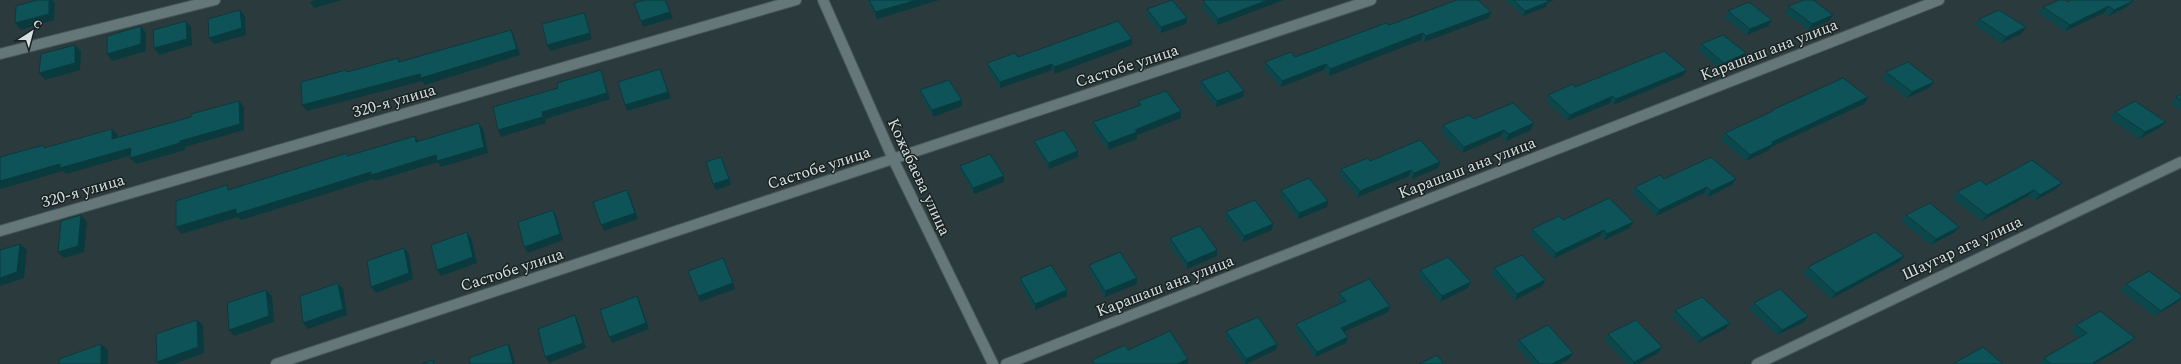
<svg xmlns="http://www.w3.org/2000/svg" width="2181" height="364" font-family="Spectral,serif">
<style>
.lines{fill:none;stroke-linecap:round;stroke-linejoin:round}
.minor-casing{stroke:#4a5759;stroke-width:12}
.minor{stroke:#657778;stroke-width:10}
.wall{fill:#0c474c}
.shaded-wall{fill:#0a3a3e}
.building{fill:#0e5358;stroke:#0a3a3e}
.labels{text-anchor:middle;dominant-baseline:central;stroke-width:3;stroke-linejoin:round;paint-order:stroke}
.street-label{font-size:16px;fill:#d8e1e2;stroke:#192121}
</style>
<rect width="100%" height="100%" fill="#2b3b3d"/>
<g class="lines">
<defs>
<g id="minor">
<path d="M823 0 893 159 993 364"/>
<path d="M0 54 215 0"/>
<path d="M0 231 796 0"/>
<path d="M276 364 1371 0"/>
<path d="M1006 364 1939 0"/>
<path d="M1757 364 2181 162"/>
</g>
</defs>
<use href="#minor" class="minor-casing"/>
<use href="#minor" class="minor"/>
</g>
<g class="wall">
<path d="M867 0H939L877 19Z"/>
<path d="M1505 0H1554L1547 3 1546 7 1523 16Z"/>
<path d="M1203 1 1242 15 1217 25 1202 8Z"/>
<path d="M2133 1 2127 7 2109 16 2104 13 2065 31 2038 13 2043 7 2067 2Z"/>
<path d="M1788 6 1829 21 1808 30 1785 13Z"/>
<path d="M1147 9 1187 18 1186 24 1161 33 1146 16Z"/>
<path d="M1728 11 1768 26 1747 35 1724 17Z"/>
<path d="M1489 18 1424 42 1421 40 1329 76 1324 70 1281 87 1264 68 1265 62 1295 57 1389 25Z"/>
<path d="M1979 19 2021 34 2001 43 1975 25Z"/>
<path d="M1132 39V45L1054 74 1052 70 1000 88 988 69 987 63 1018 57Z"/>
<path d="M1701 44 1746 53 1742 59 1720 69 1698 50Z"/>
<path d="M1886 72 1929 88 1907 98 1882 79Z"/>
<path d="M1683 76 1613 105 1610 103 1567 121 1546 101 1548 95 1575 87Z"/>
<path d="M1201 81 1243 97 1216 107 1200 87Z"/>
<path d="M920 90 962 100V106L933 117 921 96Z"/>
<path d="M2181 94V110L2170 103 2176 97Z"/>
<path d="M1868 97 1864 104 1771 147 1769 150 1746 161 1721 140 1725 133 1770 113 1772 110Z"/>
<path d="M1138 101 1181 118 1137 135V139L1108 150 1093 129V122L1138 106Z"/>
<path d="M2115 112 2159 128 2139 139 2109 118Z"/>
<path d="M1474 119 1534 123 1531 130 1506 141 1501 136 1462 153 1441 132 1443 125Z"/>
<path d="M1034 141 1078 151V157L1049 169 1035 147Z"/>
<path d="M1440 162 1438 168 1412 179 1409 176 1358 197 1339 175 1341 169Z"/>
<path d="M960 166 1004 182 974 194 961 172Z"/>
<path d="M1664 179H1736L1732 185 1708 197 1704 193 1656 216 1632 193 1635 187Z"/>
<path d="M2056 189 2034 201 2028 196 1981 221 1952 198 1957 192Z"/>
<path d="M1281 190 1328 201 1327 207 1298 219 1280 196Z"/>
<path d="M1226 212 1273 224 1272 230 1243 242 1225 218Z"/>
<path d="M1906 215 1954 233 1930 245 1901 221Z"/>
<path d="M1563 220 1633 222 1630 228 1604 240 1600 236 1553 259 1530 235 1532 229Z"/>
<path d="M1170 238 1217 250V256L1187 269 1169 245Z"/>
<path d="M1904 256 1899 262 1831 299 1803 273 1808 267Z"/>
<path d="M1089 265 1137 284 1105 297 1089 271Z"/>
<path d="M1494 268 1545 280 1542 286 1515 300 1491 274Z"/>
<path d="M1420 270 1471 282 1468 288 1440 302 1418 276Z"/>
<path d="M1020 278 1067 296 1035 310 1020 284Z"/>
<path d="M2126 284 2181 295V299L2176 303 2154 316 2120 290Z"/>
<path d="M1339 293 1390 306 1388 312 1344 332 1348 337 1346 343 1315 357 1295 330 1296 324 1341 303 1338 299Z"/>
<path d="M1754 303 1808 316 1804 322 1777 335 1749 309Z"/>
<path d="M1675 310 1730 323 1725 329 1698 343 1671 316Z"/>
<path d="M2076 325 2128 344 2094 364H2038L2044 358 2079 338 2070 330Z"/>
<path d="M1226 331 1276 350 1246 364H1244L1225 337Z"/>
<path d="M1608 334 1662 347 1658 353 1638 364H1627L1604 340Z"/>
<path d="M1519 340 1573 353 1569 359 1560 364H1532L1516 346Z"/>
</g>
<g class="shaded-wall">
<path d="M49 0H52L55 3 54 20 21 30 15 23Z"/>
<path d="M316 0H342L314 8 310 2Z"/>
<path d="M917 0H939L877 19 875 12Z"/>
<path d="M1268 0H1284L1217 25 1218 19Z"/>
<path d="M1545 0H1554L1547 3 1546 7 1523 16 1525 11Z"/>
<path d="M2133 1 2127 7 2109 16 2114 10Z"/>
<path d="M2109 6 2104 13 2065 31 2070 25Z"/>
<path d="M240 10 245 17 246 35 214 44 209 38Z"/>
<path d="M670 12 673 18 643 27 641 21Z"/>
<path d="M1491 12 1489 18 1424 42 1426 36Z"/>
<path d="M584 13 586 19 592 39 550 51 547 45Z"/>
<path d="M1833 15 1829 21 1808 30 1812 24Z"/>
<path d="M1187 18 1186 24 1161 33V27Z"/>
<path d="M1772 20 1768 26 1747 35 1750 29Z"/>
<path d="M186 21 191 27 192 45 159 55 154 48Z"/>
<path d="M141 26 146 33V51L112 61 107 54Z"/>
<path d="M2026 27 2021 34 2001 43 2006 37Z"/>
<path d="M511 30 514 37 520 55 425 85 422 81 307 111 302 105Z"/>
<path d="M1423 33 1421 40 1329 76 1330 69Z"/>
<path d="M1132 39V45L1054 74V67Z"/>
<path d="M75 45 81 51 80 70 45 80 39 73Z"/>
<path d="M1746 53 1742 59 1720 69 1724 63Z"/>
<path d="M1052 64V70L1000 88V82Z"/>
<path d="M1326 64 1324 70 1281 87 1282 81Z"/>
<path d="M660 69 671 98 627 111 625 105Z"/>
<path d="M601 70 603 77 610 99 545 119 546 123 501 137 498 130 542 112Z"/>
<path d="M1687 70 1683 76 1613 105 1616 99Z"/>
<path d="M1934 82 1929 88 1907 98 1912 92Z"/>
<path d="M1244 91 1243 97 1216 107 1217 101Z"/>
<path d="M1613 96 1610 103 1567 121 1570 115Z"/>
<path d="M1868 97 1864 104 1771 147 1769 150 1746 161 1750 155 1772 142Z"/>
<path d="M962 100V106L933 117 932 110Z"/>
<path d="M239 101 244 107V130L185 147V150L136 164 130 158 180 141Z"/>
<path d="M1181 111V118L1137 135V139L1108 150V143L1135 130Z"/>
<path d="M2166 122 2159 128 2139 139 2145 132Z"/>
<path d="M479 123 483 129 488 153 441 167 438 162 375 181 374 179 241 220 238 217 181 234 176 227Z"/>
<path d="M1534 123 1531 130 1506 141 1509 134Z"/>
<path d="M112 129 118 135 117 145 112 139Z"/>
<path d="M1504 130 1501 136 1462 153 1464 147Z"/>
<path d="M415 136 419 142H416Z"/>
<path d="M131 148 136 154 66 174 63 171 0 189V181L60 164Z"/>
<path d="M1078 151V157L1049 169 1048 163Z"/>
<path d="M1440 162 1438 168 1412 179 1414 173Z"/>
<path d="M1411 170 1409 176 1358 197 1360 191Z"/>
<path d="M1004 176V182L974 194 973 188Z"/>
<path d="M729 179 731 185 716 190 713 184Z"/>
<path d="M1736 179 1732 185 1708 197 1711 191Z"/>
<path d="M2062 183 2056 189 2034 201 2040 195Z"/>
<path d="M1707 187 1704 193 1656 216 1659 210Z"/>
<path d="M627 190 630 196 638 219 604 231 601 225Z"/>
<path d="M2034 190 2028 196 1981 221 1987 215Z"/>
<path d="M1328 201 1327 207 1298 219 1299 213Z"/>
<path d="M553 210 556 216 563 240 528 253 524 247Z"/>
<path d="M81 215 87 222 84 252 64 258 58 252Z"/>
<path d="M1633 222 1630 228 1604 240 1607 234Z"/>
<path d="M1273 224 1272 230 1243 242 1244 236Z"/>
<path d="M1959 227 1954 233 1930 245 1936 239Z"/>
<path d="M1604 230 1600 236 1553 259 1556 253Z"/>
<path d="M467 232 471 238 477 263 441 276 437 270Z"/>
<path d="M20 244 27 250 24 278 0 286V278Z"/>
<path d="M404 248 409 254 413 279 376 293 371 287Z"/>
<path d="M1217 250V256L1187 269V263Z"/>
<path d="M1904 256 1899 262 1831 299 1836 293Z"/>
<path d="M1137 278V284L1105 297V291Z"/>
<path d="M1545 280 1542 286 1515 300 1517 294Z"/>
<path d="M1471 282 1468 288 1440 302 1442 296Z"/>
<path d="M338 283 343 289 347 315 308 329 303 323Z"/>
<path d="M733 283 735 289 700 302 698 296Z"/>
<path d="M266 290 272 296 274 322 234 336 229 330Z"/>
<path d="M1067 290V296L1035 310V304Z"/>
<path d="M637 296 640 302 649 329 612 343 609 337Z"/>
<path d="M2181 298 2176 303 2154 316 2161 311Z"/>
<path d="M1390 306 1388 312 1339 334 1341 328Z"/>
<path d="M575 315 578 321 586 348 549 363 545 357Z"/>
<path d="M1808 316 1804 322 1777 335 1782 330Z"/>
<path d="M197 320 203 325 204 353 174 364H160L157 362Z"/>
<path d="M1730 323 1725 329 1698 343 1702 338Z"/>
<path d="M1348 337 1346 343 1315 357 1317 352Z"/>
<path d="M2135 338 2128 344 2094 364H2092Z"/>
<path d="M101 344 108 350V364H101Z"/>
<path d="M508 344 511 349 515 364H513Z"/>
<path d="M1277 344 1276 350 1246 364H1245L1246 359Z"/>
<path d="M1662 347 1658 353 1638 364H1633L1634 362Z"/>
<path d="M1573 353 1569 359 1560 364H1552Z"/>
<path d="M1188 359V364H1177Z"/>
</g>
<g class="building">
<path d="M37 0H49V14L15 23 16 6Z"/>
<path d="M645 0H665L670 12 641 21 634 3Z"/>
<path d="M869 0H917L875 12Z"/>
<path d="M1172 0 1187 18 1161 27 1147 9Z"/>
<path d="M1206 0H1268L1218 19 1203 1Z"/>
<path d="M1457 0H1478L1491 12 1426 36 1423 33 1330 69 1326 64 1282 81 1265 62 1291 52 1295 57 1386 23 1389 25Z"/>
<path d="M1513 0H1546L1548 2 1525 11Z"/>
<path d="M1804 0H1813L1833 15 1812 24 1788 6Z"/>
<path d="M2059 0H2065L2067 2 2071 0H2132L2133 1 2114 10 2109 6 2070 25 2043 7Z"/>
<path d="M1749 2 1772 20 1750 29 1728 11Z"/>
<path d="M240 10 242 28 209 38 208 19Z"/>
<path d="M1999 10 2026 27 2006 37 1979 19Z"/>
<path d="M584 13 590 33 547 45 542 24Z"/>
<path d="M186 21 187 39 154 48 153 30Z"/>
<path d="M1118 21 1132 39 1054 67 1052 64 1000 82 987 63 1015 53 1018 57Z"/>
<path d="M141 26V44L107 54V36Z"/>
<path d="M511 30 517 49 421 78 420 74 302 105 301 82 346 70 347 72 398 58 399 62Z"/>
<path d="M1723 35 1746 53 1724 63 1701 44Z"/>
<path d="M75 45V63L39 73 41 54Z"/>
<path d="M1664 51 1687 70 1616 99 1613 96 1570 115 1548 95 1573 84 1575 87Z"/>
<path d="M1908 62 1934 82 1912 92 1886 72Z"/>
<path d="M660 69 668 92 625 105 618 82Z"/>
<path d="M601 70 607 93 542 112 543 117 498 130 493 107 558 88 557 83Z"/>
<path d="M1228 71 1244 91 1217 101 1201 81Z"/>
<path d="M1843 78 1868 97 1772 142 1773 144 1750 155 1725 133 1773 111 1772 110Z"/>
<path d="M949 80 962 100 932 110 920 90Z"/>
<path d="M1166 91 1181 111 1135 130 1137 132 1108 143 1093 122 1141 105 1138 101Z"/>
<path d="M2181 94V100L2176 97Z"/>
<path d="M239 101 240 124 180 141V143L130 158 131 148 60 168V164L0 181V157L44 145V148L112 129V139L191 117V114Z"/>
<path d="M2135 101 2166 122 2145 132 2115 112Z"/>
<path d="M1513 103 1534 123 1509 134 1504 130 1464 147 1443 125 1469 115 1474 119Z"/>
<path d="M479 123 484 147 437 161 436 155 371 175V172L236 214V209L176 227V201L227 185 228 190 347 153V156L415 136 416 142Z"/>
<path d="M1064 130 1078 151 1048 163 1034 141Z"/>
<path d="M1420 140 1440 162 1414 173 1411 170 1360 191 1341 169 1368 158 1370 161Z"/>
<path d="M990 154 1004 176 973 188 960 166Z"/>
<path d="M721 157 729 179 713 184 706 162Z"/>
<path d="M1711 157 1736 179 1711 191 1707 187 1659 210 1635 187 1660 175 1664 179Z"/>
<path d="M2032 160 2062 183 2040 195 2034 190 1987 215 1957 192 1980 180 1986 185Z"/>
<path d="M1309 178 1328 201 1299 213 1281 190Z"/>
<path d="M627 190 635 213 601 225 593 202Z"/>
<path d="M1609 198 1633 222 1607 234 1604 230 1556 253 1532 229 1559 216 1563 220Z"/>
<path d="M1255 200 1273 224 1244 236 1226 212Z"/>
<path d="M1930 203 1959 227 1936 239 1906 215Z"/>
<path d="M553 210 560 234 524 247 518 222Z"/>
<path d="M81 215 78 246 58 252 61 221Z"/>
<path d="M1200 226 1217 250 1187 263 1170 238Z"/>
<path d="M467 232 473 257 437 270 431 245Z"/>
<path d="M1875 232 1904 256 1836 293 1808 267Z"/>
<path d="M20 244 17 272 0 278V250Z"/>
<path d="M404 248 409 273 371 287 367 261Z"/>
<path d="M1120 252 1137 278 1105 291 1089 265Z"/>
<path d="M1522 255 1545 280 1517 294 1494 268Z"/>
<path d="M1448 257 1471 282 1442 296 1420 270Z"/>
<path d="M723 258 733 283 698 296 688 271Z"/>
<path d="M1051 265 1067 290 1035 304 1020 278Z"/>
<path d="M2149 271 2181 295V298L2161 311 2126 284Z"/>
<path d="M1369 279 1390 306 1341 328 1348 337 1317 352 1296 324 1346 301 1339 293Z"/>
<path d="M338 283 343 309 303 323 300 296Z"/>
<path d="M1780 289 1808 316 1782 330 1754 303Z"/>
<path d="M266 290 269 316 229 330 227 303Z"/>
<path d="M637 296 646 323 609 337 600 310Z"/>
<path d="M1702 297 1730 323 1702 338 1675 310Z"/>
<path d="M2100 311 2135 338 2093 363V364H2051L2044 358 2087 333 2076 325Z"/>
<path d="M575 315 583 343 545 357 538 329Z"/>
<path d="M1258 317 1277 344 1246 359 1226 331Z"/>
<path d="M197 320 198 347 157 362 156 334Z"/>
<path d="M1636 320 1662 347 1634 362 1608 334Z"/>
<path d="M1548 325 1573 353 1552 364H1540L1519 340Z"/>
<path d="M1170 331 1188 359 1177 364H1095L1092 360 1125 345 1128 350Z"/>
<path d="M101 344V364H59V359Z"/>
<path d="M508 344 513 364H470L469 358Z"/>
<path d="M1983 347 2003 364H1953Z"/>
<path d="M1437 355 1444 364H1419Z"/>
<path d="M433 360 434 364H422Z"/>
</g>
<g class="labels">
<g class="street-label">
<text transform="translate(1769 50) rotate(-21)">Карашаш ана улица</text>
<text transform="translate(1127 66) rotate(-18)">Састобе улица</text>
<text transform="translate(394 101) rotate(-16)">320-я улица</text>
<text transform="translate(819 168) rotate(-18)">Састобе улица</text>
<text transform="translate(1467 168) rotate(-21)">Карашаш ана улица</text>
<text transform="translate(919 177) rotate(65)">Кожабаева улица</text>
<text transform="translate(83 191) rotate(-16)">320-я улица</text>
<text transform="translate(1962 248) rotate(-25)">Шаугар ага улица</text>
<text transform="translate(512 270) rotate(-18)">Састобе улица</text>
<text transform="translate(1165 286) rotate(-21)">Карашаш ана улица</text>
</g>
</g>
<g transform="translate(32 32) rotate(36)" stroke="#192121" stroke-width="3" paint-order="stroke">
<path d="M0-3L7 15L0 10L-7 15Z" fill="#d8e1e2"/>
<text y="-6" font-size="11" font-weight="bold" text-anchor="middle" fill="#d8e1e2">С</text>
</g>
</svg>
